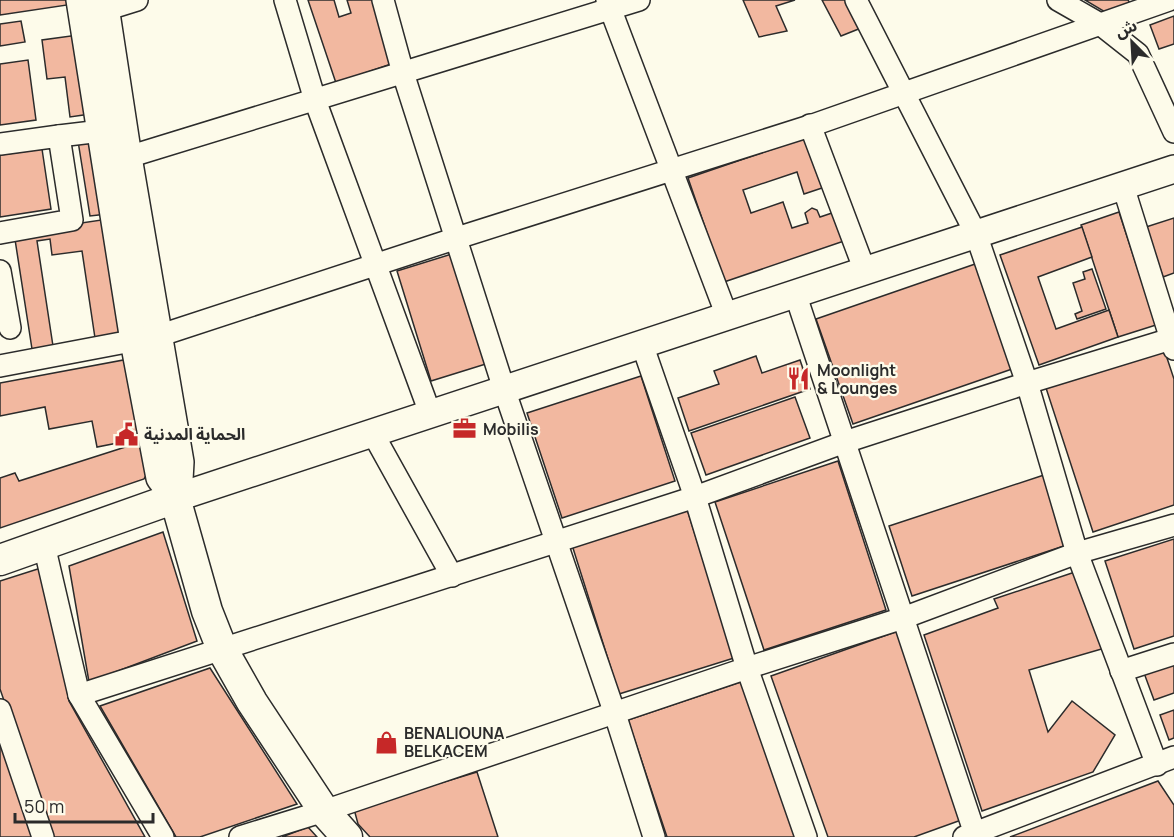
<svg xmlns="http://www.w3.org/2000/svg" width="1174" height="837" font-family="Manrope,'Noto Sans Arabic',sans-serif">
<style>
.building{fill:#f2b8a0;stroke:#2b2b2b;stroke-width:1.5}
.lines{fill:none;stroke-linecap:round;stroke-linejoin:round}
.minor-casing{stroke:#2b2b2b;stroke-width:24}
.major-casing{stroke:#2b2b2b;stroke-width:30}
.highway-casing{stroke:#2b2b2b;stroke-width:33}
.minor{stroke:#fdfbea;stroke-width:21}
.major{stroke:#fdfbea;stroke-width:27}
.highway{stroke:#fdfbea;stroke-width:30}
.labels{text-anchor:middle;dominant-baseline:central;stroke-width:4.5;stroke-linejoin:round;paint-order:stroke}
.poi-label{font-size:16px;font-weight:bold;fill:#2b2b2b;stroke:#fdfbea;text-anchor:start}
</style>
<rect width="100%" height="100%" fill="#fdfbea"/>
<g class="building">
<path d="M0 0H73L74 4 0 15Z"/>
<path d="M308 0H334L339 17 351 13 347 0H373L394 63 336 83Z"/>
<path d="M743 0H795L776 6 787 31 759 37Z"/>
<path d="M822 0H853L866 26 841 36Z"/>
<path d="M1085 0H1128L1130 3 1105 12Z"/>
<path d="M1174 16V44L1159 49 1150 25Z"/>
<path d="M21 21 25 42 0 46V24Z"/>
<path d="M78 35 90 114 70 117 65 77 47 79 42 40Z"/>
<path d="M28 60 36 120 0 125V64Z"/>
<path d="M811 136 828 186 804 194 797 172 743 190 751 213 783 202 792 228 808 223 805 213 812 208 817 210 820 217 835 212 844 241 724 282 688 178Z"/>
<path d="M96 139 107 214 90 216 78 141Z"/>
<path d="M42 149 51 209 0 217V155Z"/>
<path d="M1119 212 1156 325 1118 337 1081 225Z"/>
<path d="M1174 218V273L1163 277 1146 227Z"/>
<path d="M108 219 126 333 95 338 82 251 52 255 50 239 37 241 53 346 32 349 14 233Z"/>
<path d="M1082 227 1092 257 1038 277 1056 329 1109 310 1118 337 1039 365 1000 255Z"/>
<path d="M455 253 489 363 431 381 397 271Z"/>
<path d="M978 263 1015 368 853 424 816 319Z"/>
<path d="M1092 269 1106 309 1077 319 1075 314 1082 311 1073 283 1085 279 1083 272Z"/>
<path d="M1164 349 1174 379V505L1093 532 1046 388Z"/>
<path d="M756 356 762 373 800 360 810 389 689 431 678 398 719 384 714 371Z"/>
<path d="M129 359 143 438 97 447 92 421 49 429 45 407 0 416V383Z"/>
<path d="M641 376 675 481 562 518 527 413Z"/>
<path d="M795 397 810 438 706 475 691 433Z"/>
<path d="M141 442 147 474 144 479 0 528V478L15 473 19 481Z"/>
<path d="M838 461 886 610 764 650 715 502Z"/>
<path d="M1047 474 1070 544 912 596 889 526Z"/>
<path d="M687 509 734 658 619 694 572 545Z"/>
<path d="M163 532 197 641 89 682 69 566Z"/>
<path d="M1174 539V636L1134 649 1105 561Z"/>
<path d="M44 567 69 701 145 837H51L0 689V581Z"/>
<path d="M1078 571 1105 648 1029 670 1048 732 1072 701 1115 735 1093 772 982 811 924 635 998 608 994 599Z"/>
<path d="M898 631 964 819 914 837H828L771 676Z"/>
<path d="M1174 662V693L1154 700 1144 673Z"/>
<path d="M210 668 297 804 200 837H176L100 706Z"/>
<path d="M744 681 797 837H667L628 720Z"/>
<path d="M1174 710V738L1169 740 1160 715Z"/>
<path d="M0 732 36 837H0Z"/>
<path d="M477 772 498 837H370L358 824 354 809Z"/>
<path d="M1158 781 1174 805V837H1010Z"/>
<path d="M308 827 317 837H282Z"/>
</g>
<g class="lines">
<defs>
<g id="minor">
<path d="M285 0 315 100 430 413"/>
<path d="M383 0 403 73 504 389 615 714 654 837"/>
<path d="M607 0 727 316"/>
<path d="M856 0 976 234 1027 383 1077 553 1157 765"/>
<path d="M1058 0 1100 24 1138 54 1174 132"/>
<path d="M92 14 137 0"/>
<path d="M810 125 865 271"/>
<path d="M59 136 101 131"/>
<path d="M0 144 59 136 72 220 0 233"/>
<path d="M112 158 128 157 639 0"/>
<path d="M1123 186 1174 349"/>
<path d="M0 271 10 328"/>
<path d="M795 293 976 837"/>
<path d="M642 344 695 497 747 668 806 837"/>
<path d="M0 366 158 336 457 238 813 125 1169 0"/>
<path d="M372 432 452 576"/>
<path d="M44 545 79 695 163 837"/>
<path d="M1121 671 1174 654"/>
<path d="M79 695 695 497 845 442 1027 383 1174 338"/>
<path d="M0 710 43 837"/>
<path d="M240 837 324 811 747 668 903 618 1077 553 1174 525"/>
<path d="M964 837 1174 757"/>
</g>
<g id="major">
<path d="M80 0 134 341 160 478 175 498"/>
<path d="M104 0 128 157 180 462 179 480 175 498"/>
<path d="M175 498 1174 169"/>
</g>
<path id="highway" d="M0 560 175 498 207 611 222 649 252 702 324 811 347 837"/>
</defs>
<use href="#minor" class="minor-casing"/>
<use href="#major" class="major-casing"/>
<use href="#highway" class="highway-casing"/>
<use href="#minor" class="minor"/>
<use href="#major" class="major"/>
<use href="#highway" class="highway"/>
</g>
<defs>
<symbol id="restaurant-bare" viewBox="-9 -9 18 18"><path d="M-5-6h1v4h1v-4h1v4h1v-4h1v5L-1.5 .5V6h-2V.5L-5-1ZM5-6V6H3V1.5H1.5Q1.5-4 5-6Z" fill="#c62828" stroke="#fdfbea" stroke-width="2.5" paint-order="stroke"/></symbol>
<symbol id="office-bare" viewBox="-9 -9 18 18"><path d="M-6-3h4V-5.5h4V-3h4V5H-6ZM-1-4.5V-3h2v-1.5ZM-6 0V1H6V0Z" fill="#c62828" stroke="#fdfbea" stroke-width="2.5" paint-order="stroke"/></symbol>
<symbol id="civic-bare" viewBox="-9 -9 18 18"><path d="M-.6-6.5H3V-4.5H.6V-3L4-1V1h2V6H-6V1h2V-1L-.6-3ZM-1.2 2.5V6h2.4V2.5Z" fill="#c62828" stroke="#fdfbea" stroke-width="2.5" paint-order="stroke"/></symbol>
<symbol id="shop-bare" viewBox="-9 -9 18 18"><path d="M-5-2.5h2.3a2.7 3.5 0 0 1 5.4 0H5L5.5 6h-11ZM-1.5-2.5h3a1.5 2.3 0 0 0-3 0Z" fill="#c62828" stroke="#fdfbea" stroke-width="2.5" paint-order="stroke"/></symbol>
</defs>
<g fill-rule="evenodd">
<use href="#restaurant-bare" x="782" y="362" width="33" height="33"/>
<use href="#office-bare" x="448" y="412" width="33" height="33"/>
<use href="#civic-bare" x="110" y="418" width="33" height="33"/>
<use href="#shop-bare" x="370" y="726" width="33" height="33"/>
</g>
<g class="labels">
<g class="poi-label">
<text x="817" y="370">Moonlight<tspan x="817" dy="18">&amp; Lounges</tspan></text>
<text x="483" y="429">Mobilis</text>
<text x="144" y="434">الحماية المدنية</text>
<text x="404" y="733">BENALIOUNA<tspan x="404" dy="18">BELKACEM</tspan></text>
</g>
</g>
<g transform="translate(1132 42) rotate(336)" stroke="#fdfbea" stroke-width="4.5" paint-order="stroke">
<path d="M0-4.5L10 22L0 15L-10 22Z" fill="#2b2b2b"/>
<text y="-9" font-size="16" font-weight="bold" text-anchor="middle" fill="#2b2b2b">ش</text>
</g>
<path d="M15 813v9h138v-9" fill="none" stroke="#2b2b2b" stroke-width="3"/>
<text x="24" y="813" font-size="18" fill="#2b2b2b" stroke="#fdfbea" stroke-width="4.5" paint-order="stroke">50 m</text>
</svg>
